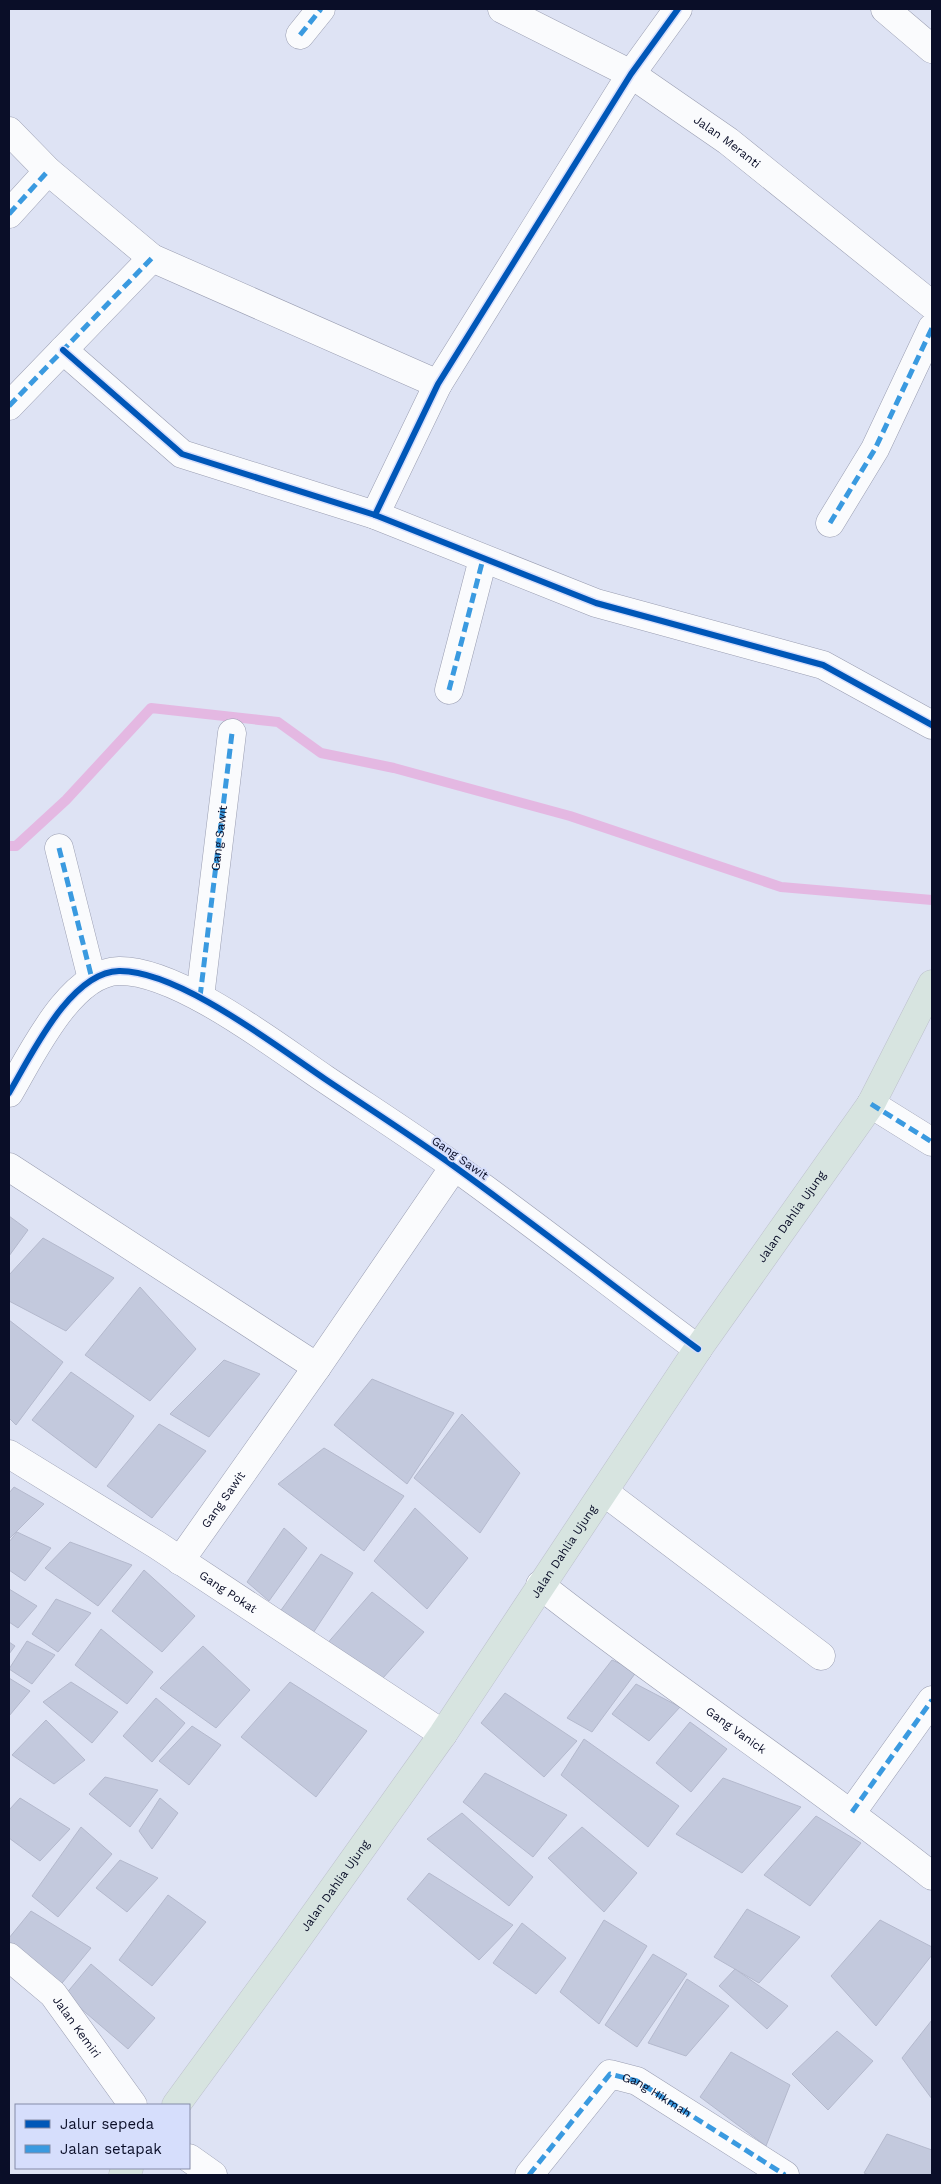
<svg xmlns="http://www.w3.org/2000/svg" width="941" height="2184" font-family="'Work Sans',sans-serif">
<style>
.lines{fill:none;stroke-linecap:round;stroke-linejoin:round}
.stream{stroke:#e4b8e2;stroke-width:10}
.building{fill:#c3c9dd;stroke:#b4b9cd}
.minor-casing{stroke:#999db1;stroke-width:29}
.major-casing{stroke:#bdc0cc;stroke-width:29}
.minor{stroke:#fafbfd;stroke-width:28}
.major{stroke:#d7e4e0;stroke-width:28}
.quiet{stroke:#3a9ae0;stroke-width:5;stroke-dasharray:10 5;stroke-linecap:butt}
.cycleway-casing{stroke:#d6defc;stroke-width:9}
.cycleway{stroke:#0057b8;stroke-width:6}
.labels{text-anchor:middle;dominant-baseline:central;stroke-width:4;stroke-linejoin:round;paint-order:stroke}
.street-label{font-size:12px;fill:#0a0e28;stroke:#d6defc}
</style>
<rect width="100%" height="100%" fill="#dee3f4"/>
<g class="lines">
<path class="stream" d="M9 846H16L66 800 151 708 278 722 321 753 394 768 570 816 781 887 932 900"/>
</g>
<g class="building">
<path d="M9 1216 28 1230 9 1256Z"/>
<path d="M43 1238 114 1278 66 1331 9 1301V1275Z"/>
<path d="M140 1287 196 1349 150 1401 85 1355Z"/>
<path d="M9 1320 63 1362 16 1425 9 1418Z"/>
<path d="M224 1360 260 1374 209 1437 170 1414Z"/>
<path d="M71 1372 134 1416 96 1468 32 1420Z"/>
<path d="M372 1379 454 1413 407 1484 334 1425Z"/>
<path d="M462 1414 520 1473 480 1533 414 1478Z"/>
<path d="M159 1424 206 1451 152 1518 107 1486Z"/>
<path d="M324 1448 404 1496 364 1551 278 1484Z"/>
<path d="M14 1487 44 1504 9 1539V1493Z"/>
<path d="M415 1508 468 1558 427 1609 374 1561Z"/>
<path d="M284 1528 307 1548 269 1601 247 1582Z"/>
<path d="M17 1532 51 1548 25 1581 9 1570V1542Z"/>
<path d="M70 1542 132 1565 98 1606 45 1568Z"/>
<path d="M321 1554 353 1573 309 1639 279 1613Z"/>
<path d="M144 1570 195 1616 162 1652 112 1611Z"/>
<path d="M9 1589 37 1606 18 1628 9 1622Z"/>
<path d="M372 1592 424 1632 383 1678 325 1646Z"/>
<path d="M56 1599 91 1613 58 1652 32 1634Z"/>
<path d="M101 1629 153 1672 127 1704 75 1665Z"/>
<path d="M27 1641 55 1655 32 1684 9 1669Z"/>
<path d="M9 1642 15 1646 9 1654Z"/>
<path d="M203 1646 250 1690 216 1728 160 1688Z"/>
<path d="M612 1660 637 1671 592 1732 567 1718Z"/>
<path d="M9 1678 30 1691 9 1716Z"/>
<path d="M71 1682 118 1712 92 1743 43 1702Z"/>
<path d="M290 1682 367 1731 316 1797 241 1737Z"/>
<path d="M636 1684 680 1707 649 1741 612 1714Z"/>
<path d="M505 1693 577 1741 544 1777 481 1723Z"/>
<path d="M156 1698 185 1723 152 1762 123 1736Z"/>
<path d="M46 1720 85 1760 54 1784 12 1755Z"/>
<path d="M690 1722 727 1749 691 1792 656 1763Z"/>
<path d="M192 1726 221 1745 189 1785 159 1761Z"/>
<path d="M584 1739 679 1806 648 1847 561 1775Z"/>
<path d="M485 1773 567 1815 533 1857 463 1802Z"/>
<path d="M105 1777 158 1790 130 1827 89 1794Z"/>
<path d="M723 1778 801 1807 742 1873 676 1834Z"/>
<path d="M20 1798 70 1829 40 1861 9 1838V1810Z"/>
<path d="M160 1798 178 1813 152 1849 139 1831Z"/>
<path d="M462 1813 533 1877 509 1906 427 1839Z"/>
<path d="M816 1816 861 1843 810 1906 764 1875Z"/>
<path d="M81 1827 112 1854 58 1917 32 1896Z"/>
<path d="M582 1827 637 1873 604 1912 548 1858Z"/>
<path d="M120 1860 158 1878 127 1912 96 1888Z"/>
<path d="M429 1873 513 1925 479 1960 407 1899Z"/>
<path d="M168 1895 206 1922 152 1986 119 1960Z"/>
<path d="M747 1909 800 1937 759 1983 714 1957Z"/>
<path d="M31 1911 91 1948 53 1994 9 1946V1938Z"/>
<path d="M604 1920 647 1946 599 2024 560 1992Z"/>
<path d="M880 1920 932 1947V1955L876 2026 831 1976Z"/>
<path d="M522 1923 566 1958 536 1994 493 1963Z"/>
<path d="M653 1954 687 1974 637 2047 605 2025Z"/>
<path d="M91 1964 155 2018 128 2049 65 1995Z"/>
<path d="M735 1969 788 2006 767 2029 719 1986Z"/>
<path d="M687 1979 729 2006 686 2056 648 2043Z"/>
<path d="M932 2020V2099L902 2058Z"/>
<path d="M837 2031 873 2061 828 2110 792 2074Z"/>
<path d="M731 2052 790 2085 766 2146 700 2097Z"/>
<path d="M887 2134 932 2150V2175H869L864 2173Z"/>
</g>
<g class="lines">
<defs>
<g id="minor">
<path id="s1" d="M502 9 631 74 728 141 932 305"/>
<path d="M885 9 932 49"/>
<path d="M300 35 321 9"/>
<path d="M9 131 48 171 152 258 438 384"/>
<path d="M9 214 48 171"/>
<path d="M63 350 182 454 375 515 596 603 823 665 932 725"/>
<path d="M9 406 152 258"/>
<path d="M375 515 438 384 631 74 678 9"/>
<path d="M830 523 875 449 932 328"/>
<path d="M449 690 483 559"/>
<path d="M59 848 92 979"/>
<path id="s2" d="M200 997 232 733"/>
<path d="M9 1093C31 1056 70 972 119 971 178 970 276 1046 325 1079 368 1108 412 1136 455 1167 537 1226 617 1289 698 1349"/>
<path d="M871 1104 932 1142"/>
<path d="M9 1167 317 1367"/>
<path id="s3" d="M9 1454 157 1545 443 1734"/>
<path d="M604 1492 821 1656"/>
<path id="s4" d="M180 1561 317 1367 454 1167"/>
<path id="s5" d="M540 1585C668 1686 805 1775 932 1876"/>
<path d="M852 1812 932 1700"/>
<path id="s6" d="M9 1957 53 1994 133 2105"/>
<path d="M189 2158 213 2175"/>
<path id="s7" d="M529 2175 610 2074 637 2081 785 2175"/>
</g>
<g id="major">
<path id="s8" d="M176 2105 288 1952 443 1734 698 1349 871 1104 932 984"/>
<path d="M123 2175 129 2168"/>
</g>
</defs>
<use href="#minor" class="minor-casing"/>
<use href="#major" class="major-casing"/>
<use href="#minor" class="minor"/>
<use href="#major" class="major"/>
<g class="quiet">
<path d="M300 35 321 9"/>
<path d="M9 214 48 171"/>
<path d="M9 406 152 258"/>
<path d="M830 523 875 449 932 328"/>
<path d="M449 690 483 559"/>
<path d="M59 848 92 979"/>
<path d="M200 997 232 733"/>
<path d="M871 1104 932 1142"/>
<path d="M852 1812 932 1700"/>
<path d="M529 2175 610 2074 637 2081 785 2175"/>
</g>
<defs>
<g id="cycleway">
<path d="M63 350 182 454 375 515 596 603 823 665 932 725"/>
<path d="M375 515 438 384 631 74 678 9"/>
<path d="M9 1093C31 1056 70 972 119 971 178 970 276 1046 325 1079 368 1108 412 1136 455 1167 537 1226 617 1289 698 1349"/>
</g>
</defs>
<use href="#cycleway" class="cycleway-casing"/>
<use href="#cycleway" class="cycleway"/>
</g>
<g class="labels">
<g class="street-label">
<text stroke="none"><textPath href="#s1" startOffset="262">Jalan Meranti</textPath></text>
<text stroke="none"><textPath href="#s2" startOffset="160">Gang Sawit</textPath></text>
<text transform="translate(460 1158) rotate(35)">Gang Sawit</text>
<text stroke="none"><textPath href="#s8" startOffset="1081">Jalan Dahlia Ujung</textPath></text>
<text stroke="none"><textPath href="#s4" startOffset="75">Gang Sawit</textPath></text>
<text stroke="none"><textPath href="#s8" startOffset="676">Jalan Dahlia Ujung</textPath></text>
<text stroke="none"><textPath href="#s3" startOffset="259">Gang Pokat</textPath></text>
<text stroke="none"><textPath href="#s5" startOffset="244">Gang Vanick</textPath></text>
<text stroke="none"><textPath href="#s8" startOffset="271">Jalan Dahlia Ujung</textPath></text>
<text stroke="none"><textPath href="#s6" startOffset="98">Jalan Kemiri</textPath></text>
<text stroke="none"><textPath href="#s7" startOffset="181">Gang Hikmah</textPath></text>
</g>
</g>
<rect width="941" height="2184" fill="none" stroke="#0a0e28" stroke-width="20"/>
<rect x="15" y="2104" width="175" height="65" fill="#d6defc" stroke="#848ba7"/>
<rect x="25" y="2120" width="25" height="8" fill="#0057b8" stroke="#848ba7"/>
<text x="60" y="2129" font-size="15" fill="#0a0e28">Jalur sepeda</text>
<rect x="25" y="2145" width="25" height="8" fill="#3a9ae0" stroke="#848ba7"/>
<text x="60" y="2154" font-size="15" fill="#0a0e28">Jalan setapak</text>
</svg>
